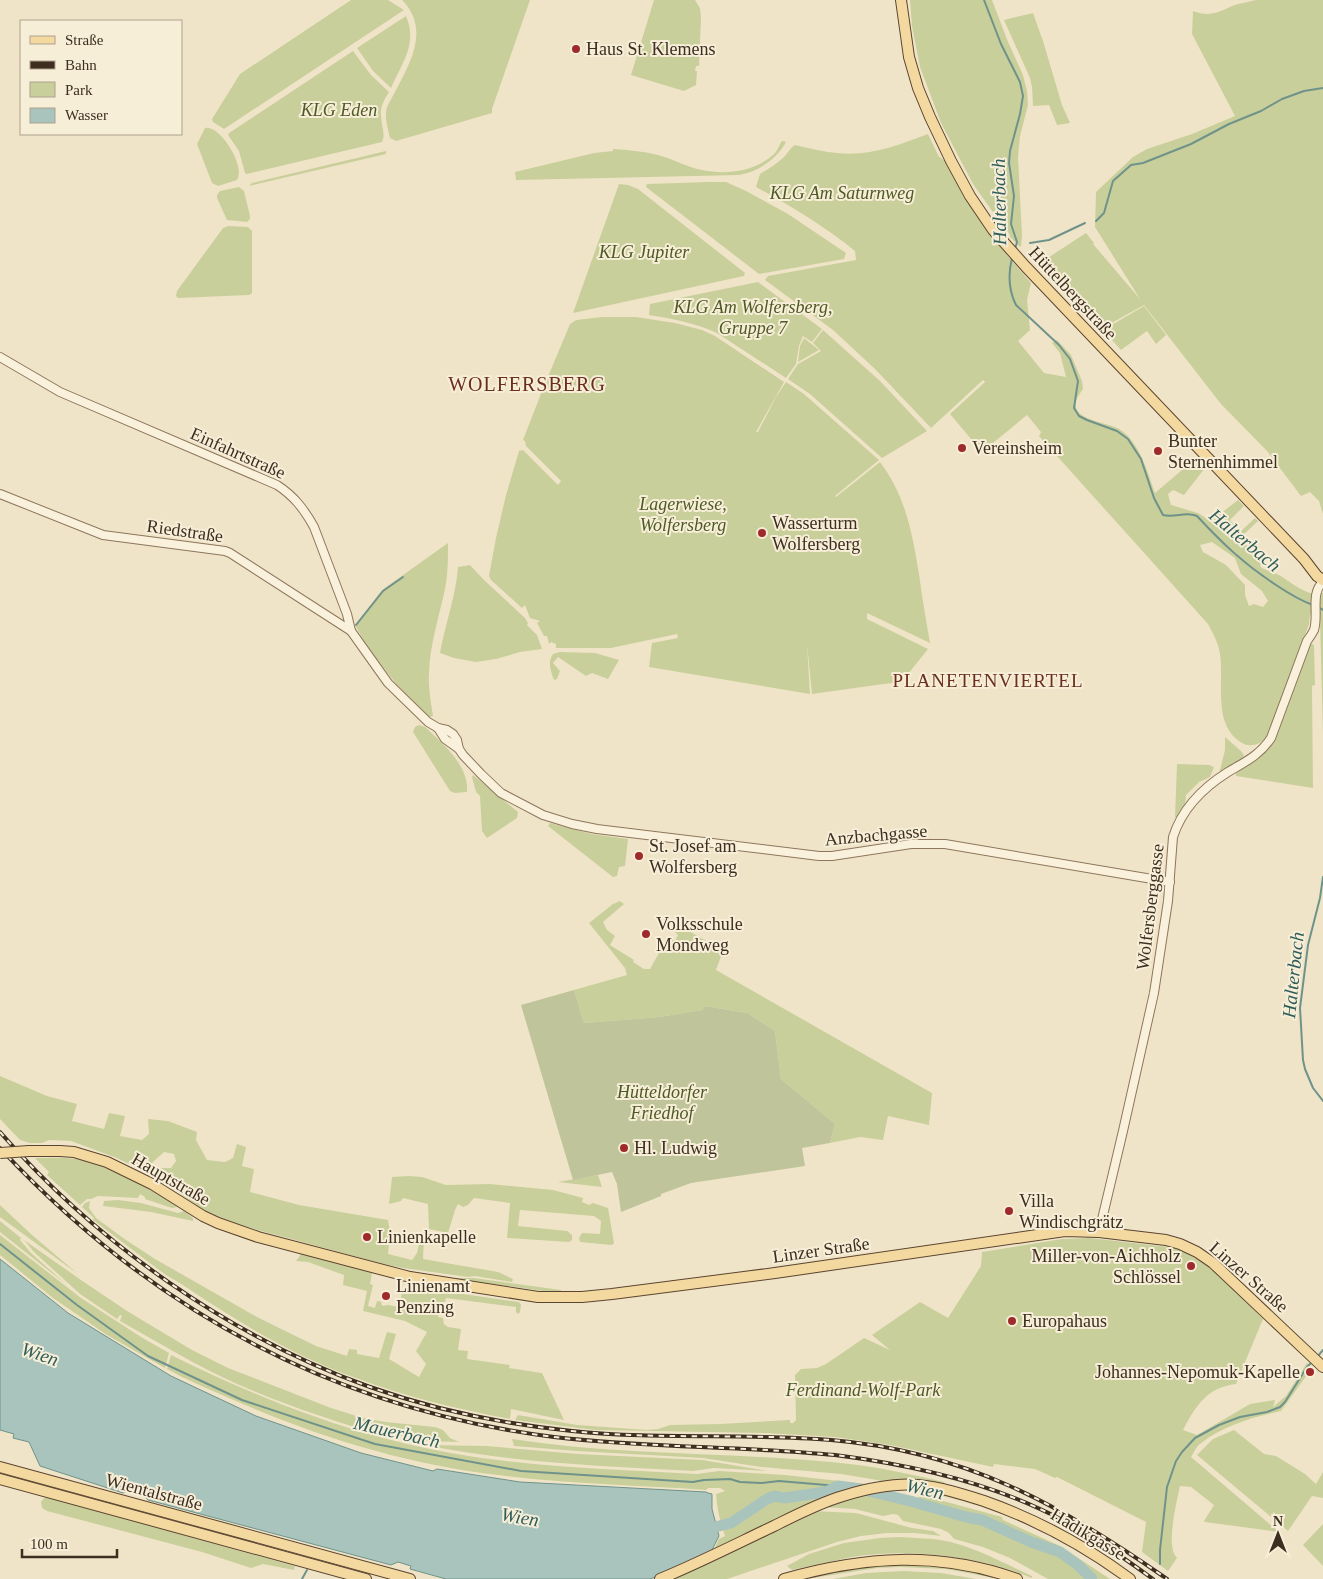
<svg xmlns="http://www.w3.org/2000/svg" width="1323" height="1579" font-family="Georgia,serif">
<style>
.green{fill:#c9cf9b;fill-rule:evenodd}
.cemetery{fill:#bfc49a}
.water{fill:#a9c4bc;stroke:#6f938a}
.lines{fill:none;stroke-linecap:round;stroke-linejoin:round}
.stream{stroke:#6f938a;stroke-width:2}
.river{stroke:#a9c4bc;stroke-width:11}
.minor-casing{stroke:#8d765c;stroke-width:10}
.major-casing{stroke:#5b4430;stroke-width:12}
.minor{stroke:#faf1dc;stroke-width:8}
.major{stroke:#f3d9a0;stroke-width:10}
.rail-casing{stroke:#3d2e20;stroke-width:4}
.rail{stroke:#f7eed8;stroke-width:2;stroke-dasharray:5.5;stroke-linecap:butt}
.major-bridge-casing{stroke:#5b4430;stroke-width:12;stroke-linecap:butt}
.major-bridge{stroke:#f3d9a0;stroke-width:10}
.poi-dot{fill:#9e2a2b;stroke:#f7eed8;stroke-width:2}
.labels{text-anchor:middle;dominant-baseline:central;stroke-width:4;stroke-linejoin:round;paint-order:stroke}
.poi-label{font-size:18px;fill:#3d2e20;stroke:#f7eed8;text-anchor:start}
.park-label{font-size:18px;font-style:italic;fill:#4d5a26;stroke:#f7eed8}
.street-label{font-size:18px;fill:#3d2e20;stroke:#f7eed8}
.water-label{font-size:19px;font-style:italic;fill:#2f5d5a;stroke:#f7eed8}
.neighbourhood-label{font-size:19px;letter-spacing:1px;fill:#6b2e1e;stroke:#f7eed8}
.quarter-label{font-size:20px;letter-spacing:1px;fill:#6b2e1e;stroke:#f7eed8}
</style>
<rect width="100%" height="100%" fill="#f0e4c8"/>
<g class="green">
<path d="M351 0H388L404 10 224 129 213 122 212 119 240 74Z"/>
<path d="M402 0H530L492 109V113L396 141 390 138C388 129 384 117 387 107 389 102 393 96 396 90 411 61 430 29 402 0Z"/>
<path d="M654 0H695L700 8 701 17 699 66H696L695 71H697L696 85 684 91 631 75Z"/>
<path d="M910 0H992L1008 42 1023 75 1027 91 1028 105 1020 136 1018 157 1022 236 1021 246 1020 247 1010 237 1009 233C1005 232 1002 229 1002 225L973 184 941 123 920 67 912 26Z"/>
<path d="M1256 0H1323V514L1319 501 1310 492 1301 496 1267 451 1221 404 1144 305 1099 330 1037 265 1086 233 1094 243 1093 244 1140 299 1095 227 1096 192 1133 157 1147 149 1192 134 1235 116 1192 34 1193 11C1209 17 1217 13 1232 6 1240 3 1249 2 1256 0Z"/>
<path d="M1033 13 1043 41 1062 105 1070 123 1057 125 1049 105 1033 106 1032 87 1030 78 1004 20Z"/>
<path d="M406 16C418 44 402 63 391 88L373 71 357 48Z"/>
<path d="M353 51 371 75 389 92C384 100 380 107 381 116 381 125 386 134 382 142L247 174 245 173 239 151 228 135 229 133Z"/>
<path d="M205 128C221 125 246 168 237 180L218 186 212 183 197 144Z"/>
<path d="M928 134 939 157H940L946 162V165H948L991 234H989L1031 283 1027 300 1030 330 1018 341 1044 373 1066 377 1060 353 1052 343 1057 340 1071 355 1082 381 1083 389C1079 395 1073 402 1077 410 1083 421 1109 423 1119 429 1140 442 1147 471 1155 493L1196 458 1205 468 1184 495 1173 490 1168 494 1171 505 1198 513 1211 521 1238 500 1244 506 1230 520 1240 532 1255 518 1258 521 1240 538 1248 547 1247 549 1254 558 1256 557 1262 563 1260 566C1264 571 1271 570 1277 574 1292 582 1301 593 1320 595L1321 593H1323V736L1320 618 1313 613 1310 615 1309 624 1267 738C1260 744 1251 748 1242 743 1210 724 1226 678 1219 649 1217 640 1212 632 1208 624L1039 436 1041 432 1027 415 982 452 950 414 985 382 983 380 931 428 875 369 833 330 765 280 768 276 856 260 855 251C824 226 791 206 756 187L760 174C768 169 777 164 784 157 788 153 790 148 795 145 809 148 823 152 837 153 868 157 899 145 928 134ZM1212 542 1235 558 1241 574 1262 591 1268 601 1263 607 1254 604 1249 606 1245 595V585L1226 565 1203 552 1200 545Z"/>
<path d="M782 141 786 142C777 159 758 172 739 175L516 180 515 172 594 153 613 151V149C628 150 643 151 658 155 673 159 687 167 702 170 727 175 754 172 774 154 778 150 779 145 782 141Z"/>
<path d="M386 151V154L249 186 252 183Z"/>
<path d="M709 182H726L746 191 788 214 846 253 844 259 759 274 646 187 647 184Z"/>
<path d="M619 184 628 185 638 189 745 273 744 276 573 313Z"/>
<path d="M239 187 244 191 250 216V219L247 222 227 220 217 198V195L220 191Z"/>
<path d="M228 226 248 227 252 231V293L249 295 178 298 176 296 177 291 223 228Z"/>
<path d="M758 282 822 329 812 342 803 336 799 346 796 364 786 378 717 333C695 323 673 319 649 315L650 304Z"/>
<path d="M1144 306 1166 335 1156 344 1147 331 1121 350 1103 330Z"/>
<path d="M602 317H636L675 323 702 330 715 336 784 382 756 432H758L776 397 786 382 804 394 879 460 835 496 836 497 880 462C906 497 912 532 919 574 922 597 926 620 930 643L867 613V619L928 649 904 679 898 682 812 694 807 644 810 694 649 667 652 643 678 638 677 634 611 648H556V644L551 642 549 644 547 636H544L537 623 540 621 530 618 525 605 522 608 491 580 489 576 496 538 506 495 519 451 523 450 558 485 561 481 526 446 525 441 523 440 542 391 570 324 576 320Z"/>
<path d="M823 330 880 381 927 431 882 458 810 394 788 379 798 364 821 351 813 343Z"/>
<path d="M804 338 819 350 798 362 800 346Z"/>
<path d="M448 543C448 559 448 574 445 589 439 617 430 644 429 673 428 687 431 702 433 716L429 717 397 685 368 648 355 625 382 590Z"/>
<path d="M470 565 484 580 525 618 528 623 527 625 537 635 542 649 520 652 496 659 476 662 454 658 440 653C445 624 456 596 458 567Z"/>
<path d="M1310 644H1313L1314 646 1315 685 1312 686 1313 788 1236 776V771L1264 752Z"/>
<path d="M560 652 595 653 619 660 608 679 592 673 586 676 558 657 553 663 560 671 557 679 554 680C551 671 547 663 553 654Z"/>
<path d="M419 725 425 727C443 744 469 765 467 792L455 793 450 791 413 732 415 727Z"/>
<path d="M1225 737 1241 751 1244 755 1242 759 1219 774 1225 750Z"/>
<path d="M1177 764 1209 765 1214 767 1210 777 1199 782 1186 795 1185 806 1177 819 1175 817Z"/>
<path d="M473 775 518 812 517 818 487 838 482 831 480 796 476 792 472 777Z"/>
<path d="M550 823 592 834 628 839 625 866 619 867 617 876 613 877 548 826Z"/>
<path d="M620 901 624 904 603 922 607 930 615 936 610 945 634 960 633 962 644 969H650L668 937 675 941 678 935 675 932 678 927 676 926 677 924 723 951 716 970 932 1093 929 1125 888 1116 883 1140 860 1137 830 1143 835 1124 781 1079 775 1031 747 1013 705 1006 704 1010 659 1017 584 1023 574 990 627 975 625 968 589 923 613 904Z"/>
<path d="M0 1076 47 1096 77 1104 72 1121 104 1129 109 1113 125 1116 120 1136 142 1140 149 1134 148 1119 168 1121 197 1132 196 1140 207 1160 225 1162 233 1158 237 1144 246 1147 242 1166 254 1169 250 1192 299 1205 388 1220 390 1232 388 1254 412 1260 417 1253 421 1236 424 1237 423 1259 498 1272 513 1279 512 1282 475 1276 468 1277 403 1268 383 1264C351 1255 319 1247 288 1238 261 1231 233 1224 208 1212 188 1201 171 1185 150 1175L161 1168H171L176 1161 174 1154 164 1152 143 1171 117 1158 71 1141 49 1140 42 1143H30L20 1140 0 1119Z"/>
<path d="M35 1158C49 1158 63 1157 77 1159 109 1165 152 1188 177 1207L172 1208 145 1199V1197L140 1194 138 1198 98 1196 91 1199H87L80 1205 47 1175 49 1172Z"/>
<path d="M598 1175 602 1187 558 1182Z"/>
<path d="M409 1176 422 1177 446 1185 490 1184 553 1190 583 1198 582 1202 589 1205 593 1203 608 1208 614 1243 612 1245 580 1242 579 1238 582 1233 600 1234 601 1221 594 1216 520 1210 518 1226 567 1231 572 1235V1240L569 1242 507 1238 510 1203 474 1198 468 1205 463 1207 458 1204 455 1210 448 1233 429 1229 428 1204 403 1198 401 1201 389 1204 392 1177Z"/>
<path d="M118 1200 141 1203 178 1213 184 1211 193 1218V1221L151 1212 103 1206 104 1201Z"/>
<path d="M90 1201 89 1208 96 1218 126 1240 155 1259 257 1317 316 1346 347 1356 349 1349 357 1350V1354L379 1358 387 1332 396 1334 389 1359 419 1377 426 1364 416 1351 427 1332 405 1321 363 1311 367 1291 343 1285 344 1275 308 1262 296 1261 301 1254 372 1273 370 1284 373 1285 368 1306 375 1308 377 1301 382 1302 381 1304 383 1306 388 1305 399 1307 402 1292 406 1293 407 1286 519 1302 521 1305 520 1312 518 1314 516 1312V1307L446 1298 445 1302H440L438 1317 443 1318 444 1324 448 1327 461 1329 458 1350 468 1351 467 1359 510 1365 509 1368 542 1373 564 1420 511 1409 510 1419C458 1409 406 1397 356 1378 296 1357 241 1324 189 1289 182 1284 174 1280 166 1275 141 1257 118 1238 93 1220L94 1218 82 1207 85 1203Z"/>
<path d="M0 1205 32 1235 78 1274 0 1217Z"/>
<path d="M0 1221 21 1238 20 1240 31 1253 67 1285 0 1232Z"/>
<path d="M0 1235 81 1298 141 1337 169 1353 165 1368 107 1335 53 1298 0 1255Z"/>
<path d="M1090 1238 1177 1248 1204 1263 1212 1269 1263 1319 1236 1384C1207 1387 1195 1407 1183 1430L1197 1435 1250 1404 1275 1400 1273 1407 1286 1396 1307 1363 1312 1368 1281 1411C1253 1417 1222 1426 1200 1444 1195 1448 1194 1453 1191 1457L1279 1532 1205 1522 1204 1521 1214 1505 1191 1487 1180 1486C1177 1502 1165 1546 1177 1558L1168 1571 1142 1552 1146 1522 1057 1477 1055 1478 1035 1469 994 1464 993 1467 890 1445 835 1437 764 1433 595 1430 515 1420 518 1415 577 1425 647 1430 658 1429 670 1425 720 1424 790 1420V1423H793L796 1420 795 1375 801 1369 817 1368 826 1364 864 1338 890 1350 872 1335 920 1302 948 1318 981 1266 982 1252 1062 1239Z"/>
<path d="M24 1240 81 1280 127 1311 192 1350 228 1368 331 1408 363 1418 386 1422 435 1427 443 1430 450 1438 459 1442 428 1441 397 1435 384 1436C334 1421 285 1405 237 1384 197 1366 159 1343 120 1321L122 1316 120 1315 117 1319 80 1294 34 1252Z"/>
<path d="M457 1278H474L561 1290V1291L544 1292 543 1291 457 1279Z"/>
<path d="M171 1355C270 1404 372 1443 482 1458 553 1468 625 1470 697 1474L719 1471 785 1475 867 1484C813 1497 764 1526 714 1550L719 1539 725 1536C720 1521 717 1509 716 1494L725 1491 720 1488H708L706 1490C637 1485 567 1484 498 1475 404 1464 315 1436 229 1398 208 1389 187 1380 167 1369Z"/>
<path d="M1234 1430 1264 1454 1276 1456 1305 1474 1316 1484 1323 1472V1498L1312 1496 1288 1531 1197 1455 1213 1439Z"/>
<path d="M512 1439C626 1457 743 1451 858 1465 887 1469 915 1475 944 1482L952 1495 1016 1517 1071 1544 1122 1579 1068 1544 1023 1521 983 1507 951 1498 877 1480 841 1474 761 1467 703 1458 577 1451 514 1446Z"/>
<path d="M425 1445 486 1446 578 1454 702 1460 768 1471 714 1468 693 1471C603 1466 514 1463 425 1445Z"/>
<path d="M865 1493 982 1524 1042 1551 1060 1555 1081 1571V1576L1085 1579H1048L1010 1558 983 1547 954 1539 949 1533 941 1529 903 1521 898 1515 893 1514 883 1516 855 1509 821 1507Z"/>
<path d="M921 1495 1002 1517 1003 1520 1060 1546 1110 1579H1098L1085 1570V1565L1065 1551 1032 1540 1029 1537 1011 1530 1009 1527 990 1519 979 1515H969L966 1512 917 1499Z"/>
<path d="M44 1498H50L295 1566 294 1570 263 1564 251 1568 202 1552 47 1511 42 1508 41 1502Z"/>
<path d="M813 1511 856 1513 912 1528 933 1531 941 1536 915 1533H887L861 1536 837 1542 727 1579H672Z"/>
<path d="M1323 1524V1566L1303 1545Z"/>
<path d="M899 1537C913 1538 927 1538 941 1540 974 1546 1003 1563 1032 1576V1578C976 1556 912 1548 852 1557 832 1561 812 1566 792 1570L787 1566 809 1554 844 1543 880 1538Z"/>
<path d="M908 1565 954 1568 1000 1579 946 1569 900 1567 877 1568 806 1579 859 1568Z"/>
<path d="M903 1571 941 1573 976 1579H833L866 1573Z"/>
</g>
<path class="cemetery" d="M574 990 584 1023 659 1017 703 1010 705 1006 747 1013 775 1031 781 1079 835 1124 830 1143 802 1148 805 1166 691 1183 661 1194V1196L621 1212 617 1184 612 1172 573 1180 521 1005Z"/>
<path class="water" d="M0 1259 68 1313 171 1376 256 1416 361 1453 433 1471 437 1469 520 1482 706 1492 708 1493 712 1494V1509L719 1536 712 1550 682 1567 650 1579H446L410 1569 411 1566 398 1562 391 1565 148 1500 140 1491 133 1488 123 1493 40 1466 29 1442 13 1438 14 1434 0 1430Z"/>
<g class="lines">
<g class="stream">
<path d="M984 0 1001 44 1020 82 1023 96 1020 114 1010 151 1009 163 1014 196 1011 224 1017 242 1015 249"/>
<path d="M1096 221 1104 213 1113 181 1131 165 1143 163 1191 144 1229 124 1261 111 1282 99 1304 91 1323 88"/>
<path d="M1030 243 1049 240 1085 223"/>
<path d="M1012 258C1008 274 1009 291 1016 305L1059 345 1070 359 1078 381 1074 408 1079 416 1087 420 1117 431 1128 439 1141 459 1154 498 1163 515C1175 518 1186 511 1197 516 1223 544 1244 564 1276 585 1288 593 1299 600 1313 605"/>
<path d="M1318 607 1323 610"/>
<path d="M356 625 383 591 403 577"/>
<path d="M1323 877 1320 898 1308 945 1300 1008 1303 1060 1305 1069 1313 1088 1323 1101"/>
<path d="M0 1244 77 1305 148 1356 242 1400 375 1444 521 1471 693 1482 704 1480 730 1479 740 1482 761 1483 779 1481 838 1486"/>
<path d="M1318 1356 1323 1350"/>
<path d="M1160 1564V1550L1167 1487 1176 1461 1182 1452 1195 1438 1219 1425 1240 1417 1267 1412 1280 1407 1285 1402 1307 1367 1313 1361"/>
<path d="M302 1579 307 1570"/>
</g>
<path class="river" d="M703 1530 731 1523 767 1499 775 1496 784 1498 812 1494 828 1491 838 1486 860 1489 910 1501 966 1517 982 1520 1031 1542 1060 1552 1078 1565 1092 1579"/>
<defs>
<g id="minor">
<path d="M0 357 60 392 277 485C294 496 304 509 314 527L347 614 351 631 388 683 428 722 438 728 447 730 453 734 457 740 459 749 463 755 481 774 501 793 543 815 572 824 597 829 819 856H832L911 844H945L1170 882"/>
<path d="M0 494 103 535 225 551 230 553 351 631"/>
<path d="M438 728 445 739 459 749"/>
<path d="M1099 1232 1123 1131 1154 993 1168 901 1173 837C1182 809 1204 787 1228 772 1245 762 1260 755 1271 738L1307 641C1310 637 1312 634 1314 630 1319 614 1310 593 1323 582"/>
</g>
<g id="major">
<path d="M901 0 909 57 918 88 930 117 951 161 970 196 993 230 1026 267 1304 559 1317 576 1323 580"/>
<path d="M29 1151H60L74 1152 107 1162 152 1184 203 1216 218 1223 258 1237 410 1277 538 1297H582L612 1294 775 1273 1065 1231 1099 1232 1166 1240 1180 1244 1197 1252 1213 1263 1323 1367"/>
<path d="M0 1467 410 1579"/>
<path d="M0 1479 366 1579"/>
<path d="M660 1579C699 1563 736 1544 774 1526 796 1515 819 1503 843 1496 866 1489 893 1483 918 1485 940 1487 962 1494 984 1501 1038 1520 1084 1545 1130 1579"/>
<path d="M784 1579C864 1556 938 1551 1017 1579"/>
</g>
</defs>
<use href="#minor" class="minor-casing"/>
<use href="#major" class="major-casing"/>
<use href="#minor" class="minor"/>
<use href="#major" class="major"/>
<defs>
<g id="rail">
<path d="M0 1132C97 1243 230 1337 370 1387 435 1410 503 1424 572 1431 658 1440 745 1433 831 1440 964 1451 1060 1504 1167 1579"/>
<path d="M0 1148C150 1309 334 1409 554 1437 647 1448 742 1446 835 1455 905 1464 976 1479 1040 1509 1080 1527 1117 1553 1153 1579"/>
</g>
</defs>
<use href="#rail" class="rail-casing"/>
<use href="#rail" class="rail"/>
<defs>
<path id="major-bridge" d="M0 1153 29 1151"/>
</defs>
<use href="#major-bridge" class="major-bridge-casing"/>
<use href="#major-bridge" class="major-bridge"/>
</g>
<g class="poi-dot">
<circle cx="576" cy="49" r="5"/>
<circle cx="962" cy="448" r="5"/>
<circle cx="1158" cy="451" r="5"/>
<circle cx="762" cy="533" r="5"/>
<circle cx="639" cy="856" r="5"/>
<circle cx="646" cy="934" r="5"/>
<circle cx="624" cy="1148" r="5"/>
<circle cx="1009" cy="1211" r="5"/>
<circle cx="367" cy="1237" r="5"/>
<circle cx="1191" cy="1266" r="5"/>
<circle cx="386" cy="1296" r="5"/>
<circle cx="1012" cy="1321" r="5"/>
<circle cx="1310" cy="1372" r="5"/>
</g>
<g class="labels">
<g class="poi-label">
<text x="586" y="49">Haus St. Klemens</text>
<text x="1168" y="441">Bunter<tspan x="1168" dy="21">Sternenhimmel</tspan></text>
<text x="972" y="448">Vereinsheim</text>
<text x="772" y="523">Wasserturm<tspan x="772" dy="21">Wolfersberg</tspan></text>
<text x="649" y="846">St. Josef am<tspan x="649" dy="21">Wolfersberg</tspan></text>
<text x="656" y="924">Volksschule<tspan x="656" dy="21">Mondweg</tspan></text>
<text x="634" y="1148">Hl. Ludwig</text>
<text x="1019" y="1201">Villa<tspan x="1019" dy="21">Windischgrätz</tspan></text>
<text x="377" y="1237">Linienkapelle</text>
<text x="1181" y="1256" text-anchor="end">Miller-von-Aichholz<tspan x="1181" dy="21">Schlössel</tspan></text>
<text x="396" y="1286">Linienamt<tspan x="396" dy="21">Penzing</tspan></text>
<text x="1022" y="1321">Europahaus</text>
<text x="1300" y="1372" text-anchor="end">Johannes-Nepomuk-Kapelle</text>
</g>
<g class="park-label">
<text x="339" y="110">KLG Eden</text>
<text x="842" y="193">KLG Am Saturnweg</text>
<text x="644" y="252">KLG Jupiter</text>
<text x="753" y="307">KLG Am Wolfersberg,<tspan x="753" dy="21">Gruppe 7</tspan></text>
<text x="683" y="504">Lagerwiese,<tspan x="683" dy="21">Wolfersberg</tspan></text>
<text x="662" y="1092">Hütteldorfer<tspan x="662" dy="21">Friedhof</tspan></text>
<text x="863" y="1390">Ferdinand-Wolf-Park</text>
</g>
<g class="street-label">
<text transform="translate(1073 293) rotate(47)">Hüttelbergstraße</text>
<text transform="translate(238 453) rotate(24)">Einfahrtstraße</text>
<text transform="translate(185 531) rotate(8)">Riedstraße</text>
<text transform="translate(876 835) rotate(-5)">Anzbachgasse</text>
<text transform="translate(1150 907) rotate(-83)">Wolfersberggasse</text>
<text transform="translate(171 1179) rotate(30)">Hauptstraße</text>
<text transform="translate(821 1250) rotate(-8)">Linzer Straße</text>
<text transform="translate(1249 1277) rotate(41)">Linzer Straße</text>
<text transform="translate(154 1492) rotate(15)">Wientalstraße</text>
<text transform="translate(1088 1534) rotate(31)">Hadikgasse</text>
</g>
<g class="water-label">
<text transform="translate(999 202) rotate(-91)">Halterbach</text>
<text transform="translate(1245 540) rotate(40)">Halterbach</text>
<text transform="translate(1293 975) rotate(-84)">Halterbach</text>
<text transform="translate(40 1354) rotate(19)">Wien</text>
<text transform="translate(397 1432) rotate(13)">Mauerbach</text>
<text transform="translate(925 1489) rotate(13)">Wien</text>
<text transform="translate(520 1517) rotate(10)">Wien</text>
</g>
<g class="neighbourhood-label">
<text x="988" y="680">PLANETENVIERTEL</text>
</g>
<g class="quarter-label">
<text x="527" y="384">WOLFERSBERG</text>
</g>
</g>
<rect x="20" y="20" width="162" height="115" fill="#f7eed8" stroke="#ada18e"/>
<rect x="30" y="36" width="25" height="8" fill="#f3d9a0" stroke="#ada18e"/>
<text x="65" y="45" font-size="15" fill="#3d2e20">Straße</text>
<rect x="30" y="61" width="25" height="8" fill="#3d2e20" stroke="#ada18e"/>
<text x="65" y="70" font-size="15" fill="#3d2e20">Bahn</text>
<rect x="30" y="82" width="25" height="15" fill="#c9cf9b" stroke="#ada18e"/>
<text x="65" y="95" font-size="15" fill="#3d2e20">Park</text>
<rect x="30" y="108" width="25" height="15" fill="#a9c4bc" stroke="#ada18e"/>
<text x="65" y="120" font-size="15" fill="#3d2e20">Wasser</text>
<g transform="translate(1278 1534)" stroke="#f7eed8" stroke-width="4" paint-order="stroke">
<path d="M0-4L9 19L0 12L-9 19Z" fill="#3d2e20"/>
<text y="-8" font-size="14" font-weight="bold" text-anchor="middle" fill="#3d2e20">N</text>
</g>
<path d="M22 1549v8h95v-8" fill="none" stroke="#3d2e20" stroke-width="2.5"/>
<text x="30" y="1549" font-size="15" fill="#3d2e20" stroke="#f7eed8" stroke-width="4" paint-order="stroke">100 m</text>
</svg>
